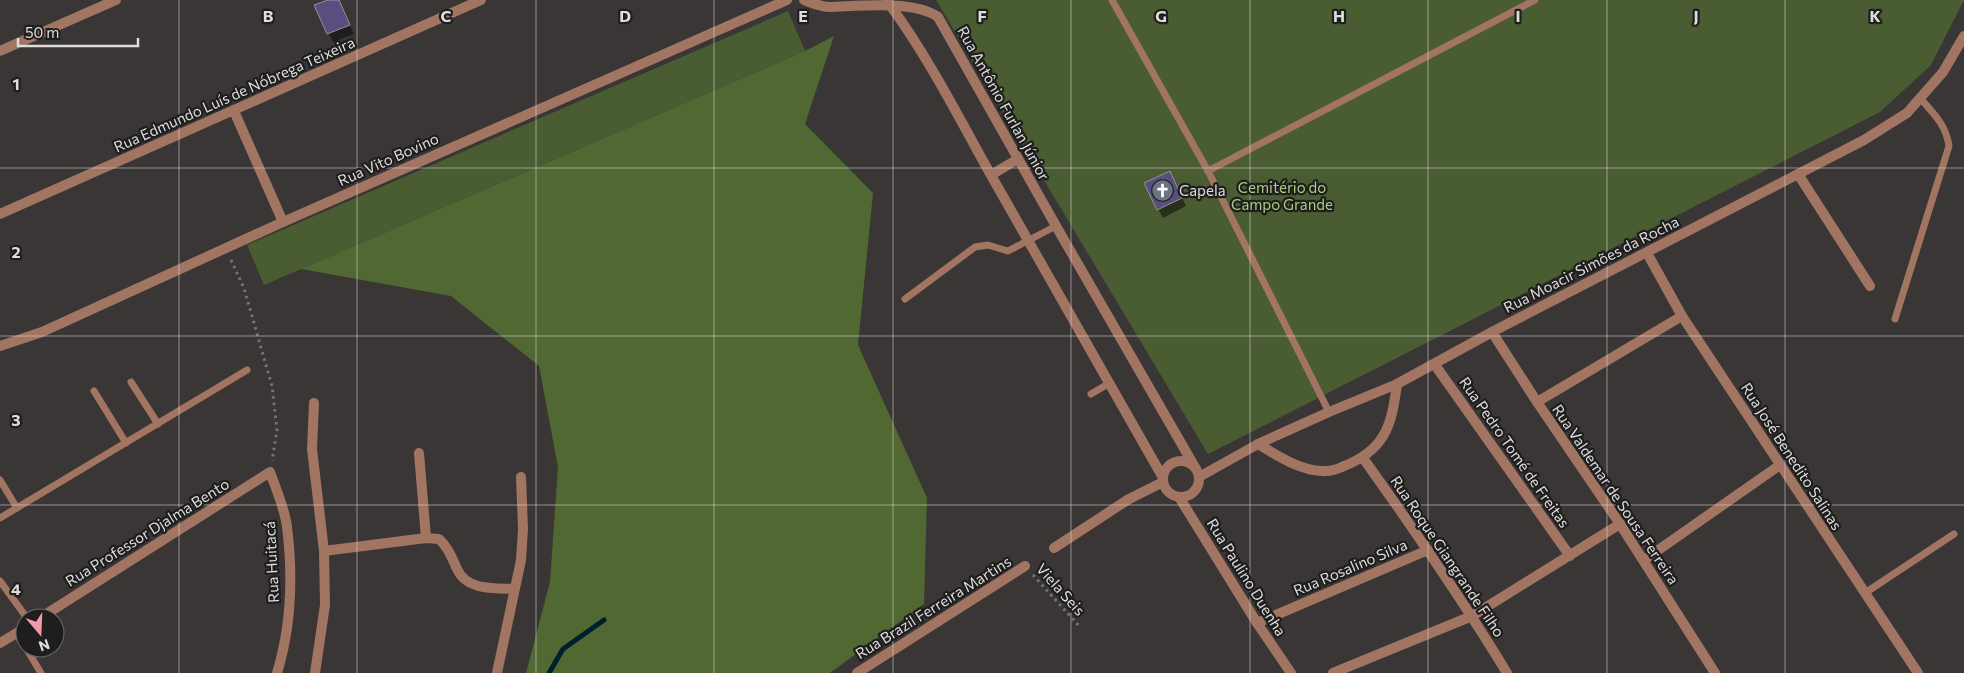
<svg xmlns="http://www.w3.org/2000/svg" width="1964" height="673" font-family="Commissioner,sans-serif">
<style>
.green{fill:#4a5c32}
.forest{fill:#526832}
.shadow{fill:#0007}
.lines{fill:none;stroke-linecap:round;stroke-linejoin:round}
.stream{stroke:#001f2e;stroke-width:5}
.building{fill:#5a4e81;stroke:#949497}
.path{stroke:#767473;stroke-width:3;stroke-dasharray:2.5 4;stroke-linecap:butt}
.service{stroke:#a27462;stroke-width:7}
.minor{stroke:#a27462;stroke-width:10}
.grid{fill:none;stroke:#dfdddc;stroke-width:1;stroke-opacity:0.55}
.labels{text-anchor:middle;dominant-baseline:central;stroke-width:4.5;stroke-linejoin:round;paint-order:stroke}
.street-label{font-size:15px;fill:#dfdddc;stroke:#1f1e1e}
.park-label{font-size:15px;fill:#acce7d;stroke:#1f1e1e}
.poi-label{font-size:15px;fill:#dfdddc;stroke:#1f1e1e;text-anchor:start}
.grid-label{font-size:16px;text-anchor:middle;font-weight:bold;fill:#dfdddc;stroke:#1f1e1e;stroke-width:4.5;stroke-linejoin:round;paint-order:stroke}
</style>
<rect width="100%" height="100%" fill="#393635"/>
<g class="green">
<path d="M936 0H1964L1931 65 1880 112 1208 454Z"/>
<path d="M788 11 805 51 264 285 247 245Z"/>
</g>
<path class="forest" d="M834 36 805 124 873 193 858 345 927 498 924 604 830 673H526L550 582 558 467 539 366 451 296 301 269 805 51Z"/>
<g class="shadow">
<path d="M331 0H338L354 34 333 42 316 6Z"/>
<path d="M1174 181 1186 206 1163 218 1158 209Z"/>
</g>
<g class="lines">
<path class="stream" d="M549 673 563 649 604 620"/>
</g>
<g class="building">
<path d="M328 0H339L350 25 327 34 314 5Z"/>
<path d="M1170 171 1182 198 1157 210 1144 183Z"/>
</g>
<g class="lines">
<g class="path">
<path d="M231 260 244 288 272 386 277 430 272 461"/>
<path d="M1033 575 1080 627"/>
</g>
<g class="service">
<path d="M1112 0 1208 171 1329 412"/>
<path d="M1208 171 1535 0"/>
<path d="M905 299 975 247 988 245 1008 251 1056 226"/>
<path d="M1895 319 1949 146C1946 125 1934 114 1920 98"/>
<path d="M131 382 158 424"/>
<path d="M94 391 126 443"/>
<path d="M1091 394 1108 384"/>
<path d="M0 480 17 508"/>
<path d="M0 518 247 370"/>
<path d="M0 581 27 618"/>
<path d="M1865 593 1954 534"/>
<path d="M16 633 25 647"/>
<path d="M26 648 41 673"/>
</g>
<g class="minor">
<path d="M804 0C812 3 821 7 830 7 861 6 915 0 938 17L1056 226 1196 469"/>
<path d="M887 1C928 56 959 118 992 177 1049 277 1105 377 1162 476"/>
<path d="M0 51 116 0"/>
<path d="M234 111 283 222"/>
<path d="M1798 174 1870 286"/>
<path d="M991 175 1018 159"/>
<path d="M0 214 481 0"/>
<path d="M1647 253 1682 316 1918 673"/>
<path d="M1492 332 1537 402 1620 524 1715 673"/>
<path d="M0 346 42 332 283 222 787 0"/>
<path d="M1435 365 1570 556"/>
<path d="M1537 402 1682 316"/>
<path d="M314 403 312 449 324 551 325 605 315 673"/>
<path d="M1258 444C1278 456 1299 470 1322 471 1333 472 1342 467 1351 463 1388 446 1392 420 1397 384"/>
<path d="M419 453 426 538"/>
<path d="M1363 458C1413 528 1462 599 1507 673"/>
<circle cx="1181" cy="479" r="18"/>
<path d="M1199 477 1258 444 1329 412 1397 384 1492 332 1864 140 1907 113 1943 72 1964 36"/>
<path d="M1179 497 1257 623 1291 673"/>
<path d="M1054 548 1129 499 1163 482"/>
<path d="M324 551 426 538 439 539C448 547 452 558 457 569 467 591 494 588 514 589"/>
<path d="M1644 560 1780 465"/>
<path d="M40 618 270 472C276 489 285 509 287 527 293 575 291 627 277 673"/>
<path d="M1257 623 1428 550"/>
<path d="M0 643 25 628"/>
<path d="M497 673 521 560 523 529 521 477"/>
<path d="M857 673 1025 566"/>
<path d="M1333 673 1472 616 1620 524"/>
</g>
</g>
<path class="grid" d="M179 0V673M357 0V673M536 0V673M714 0V673M893 0V673M1071 0V673M1250 0V673M1428 0V673M1607 0V673M1785 0V673M0 168H1964M0 336H1964M0 505H1964"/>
<defs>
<symbol id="church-disc" viewBox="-11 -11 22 22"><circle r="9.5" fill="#6b7280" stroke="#1f1e1e"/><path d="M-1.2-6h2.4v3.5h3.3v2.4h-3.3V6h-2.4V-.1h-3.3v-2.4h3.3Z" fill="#fff"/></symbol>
</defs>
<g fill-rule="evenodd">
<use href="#church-disc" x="1150" y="178" width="25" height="25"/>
</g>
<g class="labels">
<g class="street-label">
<text transform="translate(234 94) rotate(-24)">Rua Edmundo Luís de Nóbrega Teixeira</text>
<text transform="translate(1004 103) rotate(61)">Rua Antônio Furlan Júnior</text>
<text transform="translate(388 159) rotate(-24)">Rua Vito Bovino</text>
<text transform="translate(1591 264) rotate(-27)">Rua Moacir Simões da Rocha</text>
<text transform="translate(1515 452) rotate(55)">Rua Pedro Tomé de Freitas</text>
<text transform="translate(1792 456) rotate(57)">Rua José Benedito Salinas</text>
<text transform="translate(1616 494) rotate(56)">Rua Valdemar de Sousa Ferreira</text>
<text transform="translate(147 532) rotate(-32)">Rua Professor Djalma Bento</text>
<text transform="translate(1448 556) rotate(56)">Rua Roque Giangrande Filho</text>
<text transform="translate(271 562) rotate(-93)">Rua Huitacá</text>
<text transform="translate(1350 567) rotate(-23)">Rua Rosalino Silva</text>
<text transform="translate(1247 577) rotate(58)">Rua Paulino Duenha</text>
<text transform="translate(1061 589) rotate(48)">Viela Seis</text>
<text transform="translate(933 607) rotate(-32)">Rua Brazil Ferreira Martins</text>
</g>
<g class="park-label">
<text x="1282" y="187">Cemitério do<tspan x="1282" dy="17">Campo Grande</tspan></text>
</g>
<g class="poi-label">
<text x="1179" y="190">Capela</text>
</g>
</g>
<g class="grid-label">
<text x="268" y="22">B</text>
<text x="446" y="22">C</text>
<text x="625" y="22">D</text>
<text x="803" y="22">E</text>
<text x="982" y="22">F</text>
<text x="1161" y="22">G</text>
<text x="1339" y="22">H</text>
<text x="1518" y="22">I</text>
<text x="1696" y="22">J</text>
<text x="1875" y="22">K</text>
<text x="16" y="90">1</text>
<text x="16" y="258">2</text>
<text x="16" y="426">3</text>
<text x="16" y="595">4</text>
</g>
<g transform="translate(40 633) rotate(161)"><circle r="24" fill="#1f1e1e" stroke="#6c6a6a"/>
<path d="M0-4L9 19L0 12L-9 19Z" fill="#f39aa9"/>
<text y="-8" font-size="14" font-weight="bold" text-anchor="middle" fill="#dfdddc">N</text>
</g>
<path d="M18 38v8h120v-8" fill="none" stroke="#dfdddc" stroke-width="2.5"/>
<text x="25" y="38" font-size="15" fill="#dfdddc" stroke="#1f1e1e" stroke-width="4" paint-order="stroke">50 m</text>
</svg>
